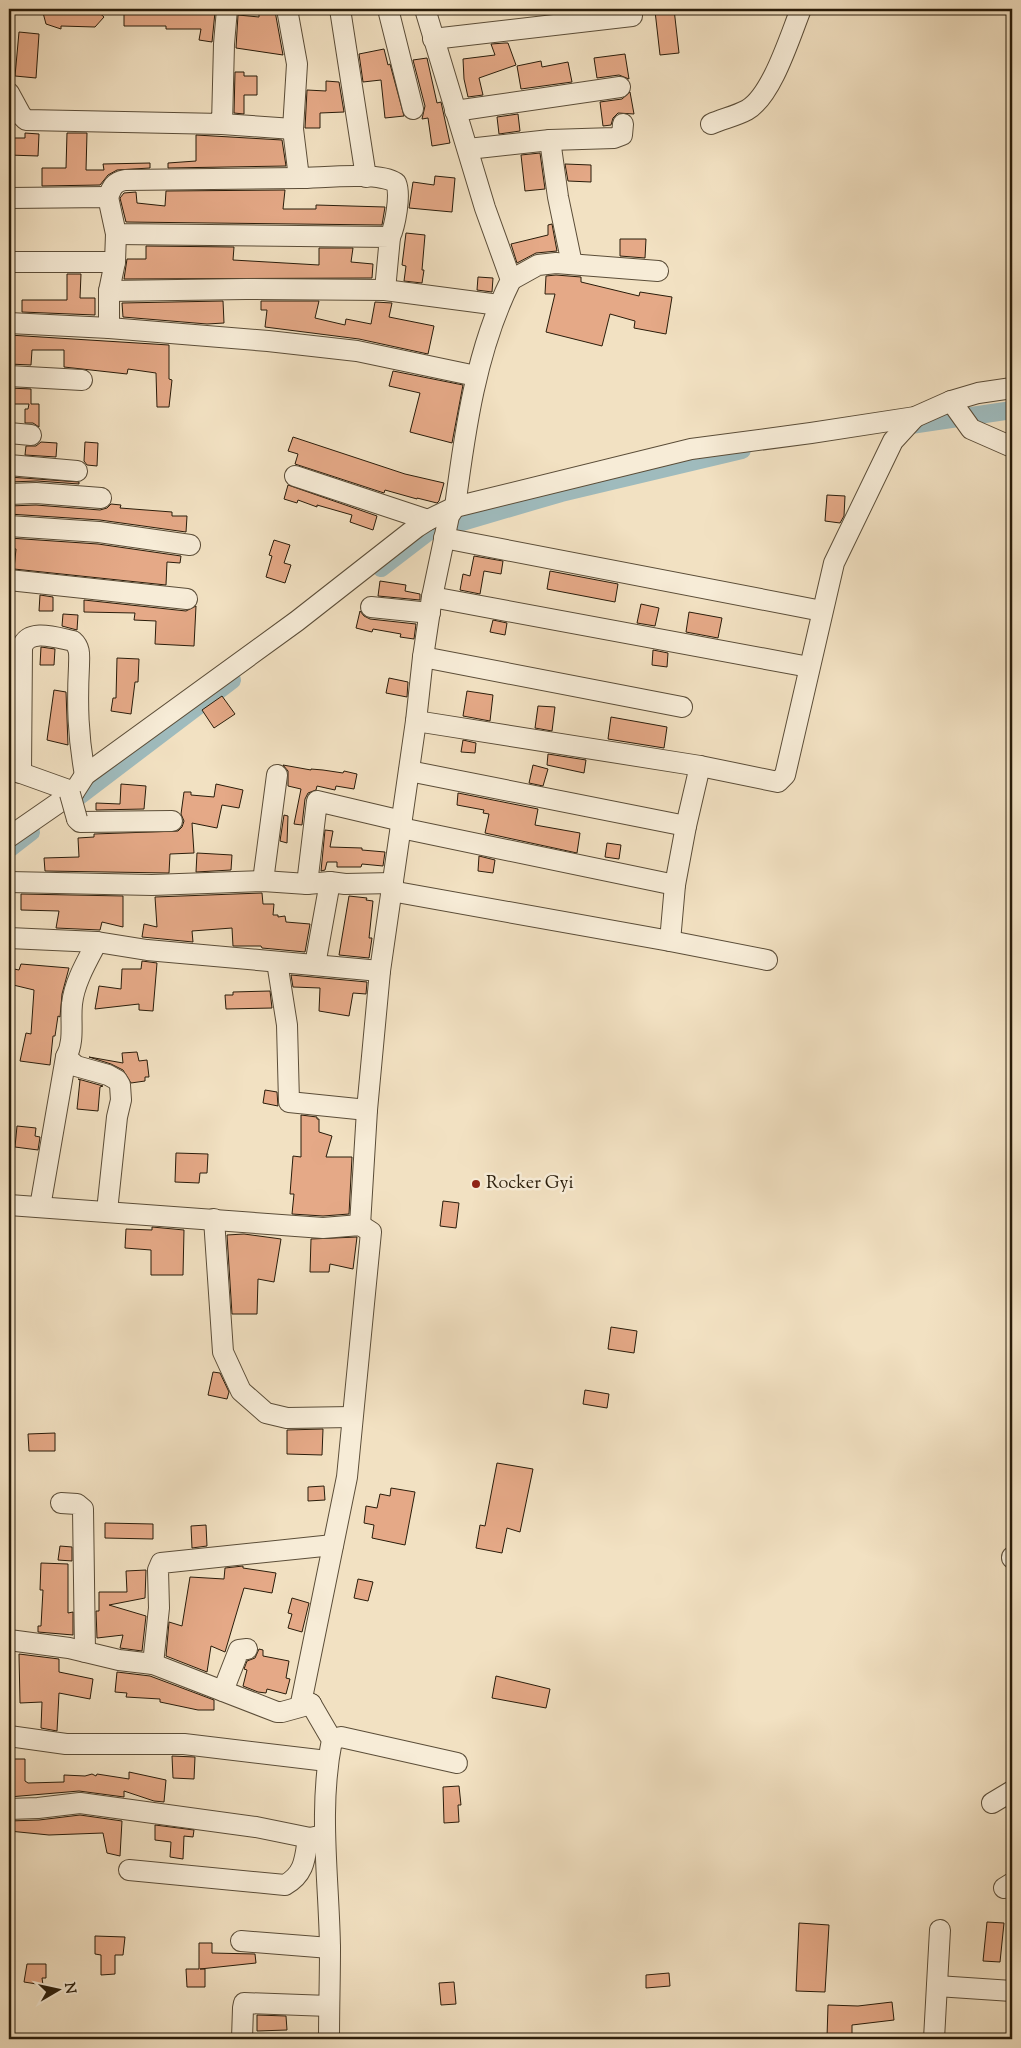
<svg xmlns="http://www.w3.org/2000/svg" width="1021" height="2048" font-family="'Sorts Mill Goudy',serif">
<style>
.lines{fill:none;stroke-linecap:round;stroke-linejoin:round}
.canal{stroke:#9fbbbd;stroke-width:18}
.building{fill:#e5a987;stroke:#291c0a}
.minor-casing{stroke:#5b4d38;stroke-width:22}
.minor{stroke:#f7ecd7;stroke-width:20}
.minor-bridge-casing{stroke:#5b4d38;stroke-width:22;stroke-linecap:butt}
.minor-bridge{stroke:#f7ecd7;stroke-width:20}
.poi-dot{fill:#8f2418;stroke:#f7ecd7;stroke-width:2}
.labels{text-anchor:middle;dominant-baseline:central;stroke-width:5;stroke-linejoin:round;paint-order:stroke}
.poi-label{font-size:18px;fill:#291c0a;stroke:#f7ecd7;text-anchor:start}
</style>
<rect width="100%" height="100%" fill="#f2e1c2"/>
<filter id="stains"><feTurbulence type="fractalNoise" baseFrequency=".004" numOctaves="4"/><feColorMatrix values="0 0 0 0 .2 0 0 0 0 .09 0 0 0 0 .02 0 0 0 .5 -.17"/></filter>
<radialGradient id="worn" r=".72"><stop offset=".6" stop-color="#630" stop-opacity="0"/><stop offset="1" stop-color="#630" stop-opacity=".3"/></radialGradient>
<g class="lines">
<g class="canal">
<path d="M904 426 1012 410"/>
<path d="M381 568 428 532 561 493 742 450"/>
<path d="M70 803 232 680"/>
<path d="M9 849 31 832"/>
</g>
</g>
<g class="building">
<path d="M42 9H95L104 17 95 27 61 26V29L46 24Z"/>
<path d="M124 9 215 12 212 42 199 40 201 29H166V26H124Z"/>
<path d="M674 9 679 53 660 55 655 11Z"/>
<path d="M259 11H275L283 55 236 48 238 15 259 17Z"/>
<path d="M19 32 39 34 36 78 15 76Z"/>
<path d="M505 43H508L516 65 479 78 483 95 468 97 464 79 463 59 495 55 491 44Z"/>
<path d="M384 49 388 65 390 64 404 116 385 118 381 80 363 82 359 54Z"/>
<path d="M625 54 629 79 619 75 597 78 594 58Z"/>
<path d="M427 58 437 103 441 102 450 143 432 146 428 118 422 119 425 106 413 60Z"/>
<path d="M541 61 542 67 568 62 572 82 521 89 517 66Z"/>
<path d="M235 72H244V76H257V95H244V114L234 113Z"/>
<path d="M326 81 339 82 344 112 320 113V128H305L307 90 326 91Z"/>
<path d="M630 92 634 114 618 113 613 118 611 125 603 126 600 102 622 99Z"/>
<path d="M518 114 520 131 499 134 497 117Z"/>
<path d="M25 133 39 134 38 156 9 155V138H25Z"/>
<path d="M67 133H87L86 170H104L103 164 150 163V168L117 170 108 175 100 185 42 186V168H66Z"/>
<path d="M196 135 282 140 286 166 168 168V163L196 161Z"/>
<path d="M540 153 545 189 525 191 521 155Z"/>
<path d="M565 164 591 165V182L568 181Z"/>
<path d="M435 176 455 178 452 212 409 208 413 182 434 185Z"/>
<path d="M285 190 283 209H316V205L385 207 382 225 126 222 120 198 124 193 136 192 137 203 165 206 166 191Z"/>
<path d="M552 224 557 251 536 253 517 263 511 244 548 235V225Z"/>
<path d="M406 233 425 235 422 270H424L422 283 404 281 406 266 402 265Z"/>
<path d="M620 239H646L645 258 620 256Z"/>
<path d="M146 246 234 247 233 260 319 265V248H353L351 262 373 264 372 278 124 279 127 259H146Z"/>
<path d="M67 274H81L80 298H95V315L22 312V300H67Z"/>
<path d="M556 275 581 277V282L639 296 640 292 672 297 666 334 634 328 635 321 610 314 602 346 546 332 555 294H545L546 276Z"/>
<path d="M478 277 493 278 492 292 477 290Z"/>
<path d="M223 301 224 323 207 324 123 317 122 303Z"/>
<path d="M261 301H319L315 318 345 325 346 319 371 324 375 302 392 303 389 317 434 326 428 354 359 339 265 327 267 310H261Z"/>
<path d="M9 335 169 345V379L172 380 169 407H157L156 373 128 369 127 374 64 367V350H32L31 365 9 364Z"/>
<path d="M393 371 463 385 452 443 410 432 420 393 389 386Z"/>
<path d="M9 388 31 389V404H39V427L33 423H25V409H28L29 404H9Z"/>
<path d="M293 437 405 474 444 483 439 501 437 503 417 498V499L385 490 384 493 295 464 298 454 288 451Z"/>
<path d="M41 442 57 443 56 457 25 455 26 446H36Z"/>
<path d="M85 442 98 443 97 466 87 465 84 461Z"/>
<path d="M9 477 79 482V484L37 481 9 482Z"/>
<path d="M288 485 377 516 373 530 350 522 352 515 317 505V507L298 500 297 503 284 499Z"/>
<path d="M827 495 845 496 844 516 840 523 825 521Z"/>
<path d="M111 504 121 505 120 508 172 512V516H187L186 532 100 520 9 514V506L36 505 100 510 107 508Z"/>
<path d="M9 538 98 544 181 556 180 563 167 562 166 585 14 569 16 549 9 548Z"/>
<path d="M274 540 290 545 284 563 291 565 285 583 266 577 272 556 269 555Z"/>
<path d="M474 556 503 561 501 574 484 571 480 594 460 590 463 574 470 576Z"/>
<path d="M550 571 618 584 615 602 547 589Z"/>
<path d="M380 581 406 585 405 591 420 594V600L378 596Z"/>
<path d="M40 595 53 597V611H39Z"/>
<path d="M84 600 186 611 196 606 194 646 155 644 156 621 134 620 135 613 84 612Z"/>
<path d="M641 604 659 608 655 626 637 623Z"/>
<path d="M360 611 364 616 370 619 416 624 414 639 400 637 401 634 373 629 372 632 356 628Z"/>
<path d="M689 612 722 618 718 638 686 632Z"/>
<path d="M63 614 78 615 77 630 62 626Z"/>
<path d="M493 620 507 623 505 635 490 632Z"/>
<path d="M41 647 55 649 54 665H40Z"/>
<path d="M653 650 668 653 667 667 652 665Z"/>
<path d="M117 658 139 659 138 682H135L131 714 111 711 113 698H116Z"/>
<path d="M389 678 408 682 407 697 386 693Z"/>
<path d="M54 690 66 692 68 745 47 740Z"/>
<path d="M467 691 493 695 490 721 463 716Z"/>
<path d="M222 696 235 714 214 728 202 710Z"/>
<path d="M538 706 555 707 552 731 535 728Z"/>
<path d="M611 717 667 727 664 748 608 739Z"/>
<path d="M463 740 476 743 475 753 461 752Z"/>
<path d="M548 754 586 760 584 773 547 765Z"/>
<path d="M283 765 311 770V769L323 770 343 773 344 771 357 774 354 789 336 786 335 790 317 786 316 790 308 793 305 799 302 825 294 824 301 789 288 786V771Z"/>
<path d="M533 765 548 769 543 786 529 783Z"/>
<path d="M121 784 146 786 144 809 96 810V803L120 804Z"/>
<path d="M216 784 243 790 239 808 222 805 217 828 192 823 194 853 170 854 169 873 45 871 44 858 79 857 78 838 94 837V834L178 831 182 827 184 821 181 814 184 792H191V795L214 797Z"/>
<path d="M458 793 538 809 535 825 580 833 577 853 485 833 489 814 483 813 484 810 457 805Z"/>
<path d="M284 815 288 816 287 843 280 841Z"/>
<path d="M325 830 333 831 330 847 362 848V850L385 852 383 866 362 864 361 867H337V862H327L325 870 321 871Z"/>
<path d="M607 843 621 845 619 859 605 857Z"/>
<path d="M197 853 232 855 231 870 196 872Z"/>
<path d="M479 856 495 860 493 873 478 871Z"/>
<path d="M262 893 263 904H274L273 915H278V917L285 916 286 922 310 924 305 952 262 948 261 946H233L232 928 192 931 193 942 142 937 144 924 157 927 155 897Z"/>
<path d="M21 894 123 896V927L102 922 100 930 56 928 59 911 21 910Z"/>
<path d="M349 896 367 898 366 900 373 901 369 938H372L369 958 339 955Z"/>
<path d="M142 961 157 963 153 1011 139 1010V1004L95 1009 99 986 121 989 122 969H141Z"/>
<path d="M21 964 69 968 62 994 60 1017 58 1016 55 1036H53L50 1065 20 1061 26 1033 31 1034 34 990 9 984V968L19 970Z"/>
<path d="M291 975 367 982 366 994 353 993 349 1016 319 1011 320 988 293 987Z"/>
<path d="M270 991 272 1008 226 1009 225 995H233V992Z"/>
<path d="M137 1052 139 1061 147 1060 149 1077H145V1081L131 1083 123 1070 111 1064 89 1057 123 1063 122 1053Z"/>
<path d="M78 1079 103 1086 100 1087 98 1111 77 1109 80 1080Z"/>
<path d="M265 1090 277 1092 278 1106 263 1103Z"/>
<path d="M301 1115 317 1117V1119H319V1132L332 1136 326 1157H352L349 1214 323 1216 292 1214 294 1194H290L293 1156 301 1157Z"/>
<path d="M17 1126 36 1128 35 1136 40 1137 38 1150 15 1147Z"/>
<path d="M176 1153 208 1154 207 1173H200L199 1183 175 1182Z"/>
<path d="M443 1201 459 1203 456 1228 440 1226Z"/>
<path d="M152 1227 184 1230 183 1275H151V1250L125 1248 126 1229 152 1230Z"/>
<path d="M244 1234 281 1239 274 1282 258 1279 257 1314H232L227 1235Z"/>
<path d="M357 1237 353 1269 330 1264 329 1272H310L311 1239Z"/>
<path d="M611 1327 637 1331 634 1353 608 1349Z"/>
<path d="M213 1372 220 1373 229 1392 227 1399 208 1395Z"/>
<path d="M585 1390 609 1394 607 1408 583 1404Z"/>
<path d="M323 1429 322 1455 287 1454V1430Z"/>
<path d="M55 1433V1451H29L28 1434Z"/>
<path d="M497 1463 533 1469 520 1532 507 1528 502 1553 476 1548 480 1525 485 1526Z"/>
<path d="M324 1486 325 1500 308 1501V1487Z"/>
<path d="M391 1488 415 1492 405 1545 372 1538 374 1525 364 1523 366 1506 377 1508 380 1494 390 1496Z"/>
<path d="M105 1523 153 1524V1539L105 1538Z"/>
<path d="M206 1525 207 1546 192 1548 191 1526Z"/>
<path d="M60 1546 72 1547V1561L58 1560Z"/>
<path d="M41 1563 68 1564V1613L73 1612V1635L38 1632V1626H41L43 1590H40Z"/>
<path d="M243 1566V1568L276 1573 272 1593 244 1588 225 1652 211 1646 207 1672 166 1656 169 1622 182 1626 190 1577 224 1579 225 1568Z"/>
<path d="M146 1570 145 1598 109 1605 146 1616 142 1651 120 1648 123 1635 97 1638 96 1611H99V1592H127L126 1571Z"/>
<path d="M358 1579 373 1582 368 1601 354 1598Z"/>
<path d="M292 1598 309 1603 302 1632 288 1628 292 1614 288 1613Z"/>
<path d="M259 1649 263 1650V1656L289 1661 286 1678 290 1679 286 1694 267 1689 266 1693 258 1692 243 1686 247 1670 244 1669 247 1661 255 1658Z"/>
<path d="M19 1654 59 1659V1672L93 1679 90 1699 59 1693 57 1731 41 1728 42 1702 20 1703Z"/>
<path d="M117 1672 150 1676 214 1700V1710H198L160 1702V1699L126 1697 127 1693 115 1692Z"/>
<path d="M496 1676 550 1689 546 1708 492 1698Z"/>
<path d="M172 1756 195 1757 194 1779 173 1778Z"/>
<path d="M10 1759H25V1781L28 1783 64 1782V1775L85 1776 92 1774 96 1776 97 1774 129 1779V1772L166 1780 164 1802 154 1801 124 1791V1797L79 1791 9 1797Z"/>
<path d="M459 1786 461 1805H458L459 1822 444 1823 443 1787Z"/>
<path d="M80 1815 122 1821 120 1856 107 1853 103 1833 49 1835 9 1831V1821L39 1820Z"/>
<path d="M155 1825 194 1830 193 1837 184 1836 183 1859 170 1857 171 1842 155 1840Z"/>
<path d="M987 1922 1004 1923 1000 1962 983 1961Z"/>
<path d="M799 1923 829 1925 825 1992 796 1991Z"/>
<path d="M95 1936 125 1937 123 1955H115V1974L101 1975V1955L95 1954Z"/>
<path d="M199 1943H212V1953L255 1954 256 1963 200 1969H205V1987H187L186 1969H199Z"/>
<path d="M27 1964H46V1978H42L43 1985 24 1982Z"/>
<path d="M669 1973 670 1986 646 1988V1975Z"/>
<path d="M454 1982 456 2004 441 2005 439 1983Z"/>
<path d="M892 2002 894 2020 852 2025V2039L827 2038 828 2005 858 2006Z"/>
<path d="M257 2015 286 2016 287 2030 257 2031Z"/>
</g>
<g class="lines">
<defs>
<g id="minor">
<path d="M287 9 297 64 293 129 299 178C322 178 378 171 396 183 401 195 395 226 390 237"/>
<path d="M340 9 366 177"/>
<path d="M388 9 413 109"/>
<path d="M433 39 632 16"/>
<path d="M9 93 21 115 26 120 222 124 224 44 227 9"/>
<path d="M455 111 620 87"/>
<path d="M222 124 293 129"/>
<path d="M711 124C722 119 736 116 747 110 772 96 790 36 801 9"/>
<path d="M550 140 558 197 572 264"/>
<path d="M468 149 550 140 614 138 622 135 623 124"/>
<path d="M108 197C112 187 114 182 125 180L299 178"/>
<path d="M9 198 108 197 116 234 390 237 385 290"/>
<path d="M9 262H115"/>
<path d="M511 280 538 265 556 263 658 271"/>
<path d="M109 291 246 289 385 290 499 305"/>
<path d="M9 323 109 328V291L115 262 116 234"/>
<path d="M109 328 268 341 357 351 476 376"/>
<path d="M9 376 82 380"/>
<path d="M951 401 971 429 1012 447"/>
<path d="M9 433 31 435"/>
<path d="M9 465 77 471"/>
<path d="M295 476 428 520"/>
<path d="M9 494 36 493 101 498"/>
<path d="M9 526 99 532 190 545"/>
<path d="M444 538 822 611"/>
<path d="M9 580 187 599"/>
<path d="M432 597 809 667"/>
<path d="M371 607 430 613"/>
<path d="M423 657 682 707"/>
<path d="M416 721 700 766 778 782 785 775 834 563 893 441 915 417"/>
<path d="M9 770 21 773 74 792"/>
<path d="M409 771 686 826"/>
<path d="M21 773 22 648C27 627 58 638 73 641 81 648 79 657 79 666 77 705 78 736 85 775"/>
<path d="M77 819 80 822 172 821"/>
<path d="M401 828 675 885"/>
<path d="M9 837 74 792 85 775 297 621 417 527 428 520 455 507 691 449 811 433 915 417 951 401 978 393 1012 388"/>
<path d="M263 881 277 775"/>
<path d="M9 882 152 885 263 881 307 884 330 882 345 884 393 883"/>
<path d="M307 884 317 801 402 821"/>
<path d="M391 891 670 941 675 885 686 826 700 766"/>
<path d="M9 938 97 942 147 950 380 971"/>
<path d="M670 941 767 960"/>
<path d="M97 942C87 961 74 983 72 1004 70 1021 75 1041 66 1057L76 1066 108 1075 117 1080 120 1085 121 1100 117 1117 107 1211"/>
<path d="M277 962 287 1025 289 1102 367 1110"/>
<path d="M315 965 330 882"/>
<path d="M9 1205 323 1228 360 1225 371 1232 347 1477 301 1703 311 1704"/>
<path d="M40 1207 66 1057"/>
<path d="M214 1219 223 1352 241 1391 266 1413 287 1418 352 1417"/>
<path d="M360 1225 367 1110 380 971 416 721 423 657 432 597 449 516 455 507C465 430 476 350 511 280L485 208 425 9"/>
<path d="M61 1503 77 1504 83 1509 85 1652"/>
<path d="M1012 1557V1558"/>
<path d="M9 1640 69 1648 119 1660 153 1664 277 1712H282L311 1704"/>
<path d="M153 1664 159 1608 158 1570 161 1563 333 1545"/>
<path d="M223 1691 239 1650 247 1649"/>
<path d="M311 1704 332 1740C318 1809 329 1879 330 1948 330 1978 329 2009 329 2039"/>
<path d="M9 1736 66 1744H184L327 1761"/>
<path d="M332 1740 341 1737 457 1763"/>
<path d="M992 1803 1012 1791"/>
<path d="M9 1809 38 1808 80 1803 256 1827 310 1838 324 1835"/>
<path d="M129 1870 285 1885C305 1874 305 1858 308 1838"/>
<path d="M1004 1888 1012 1883"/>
<path d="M241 1941 330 1948"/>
<path d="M937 1986 1012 1991"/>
<path d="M242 2039 243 2008 244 2003 329 2006"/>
<path d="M934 2039 940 1930"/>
</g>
</defs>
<use href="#minor" class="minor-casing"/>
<use href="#minor" class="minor"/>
<defs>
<path id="minor-bridge" d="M70 794 77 819"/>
</defs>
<use href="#minor-bridge" class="minor-bridge-casing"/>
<use href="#minor-bridge" class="minor-bridge"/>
</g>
<circle class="poi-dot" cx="476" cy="1184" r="5"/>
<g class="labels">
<g class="poi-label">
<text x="486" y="1184">Rocker Gyi</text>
</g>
</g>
<rect width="1021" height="2048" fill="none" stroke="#f2e1c2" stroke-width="30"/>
<rect x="10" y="10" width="1001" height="2028" fill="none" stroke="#291c0a" stroke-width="2.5"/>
<rect x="15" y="15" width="991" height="2018" fill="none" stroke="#291c0a"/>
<g transform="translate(58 1990) rotate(81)" stroke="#f7ecd7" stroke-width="4" paint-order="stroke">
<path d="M0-4L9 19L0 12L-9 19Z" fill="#291c0a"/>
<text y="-8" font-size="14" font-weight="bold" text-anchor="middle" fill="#291c0a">N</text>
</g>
<rect width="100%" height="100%" filter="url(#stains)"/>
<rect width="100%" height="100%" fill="url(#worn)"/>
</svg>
